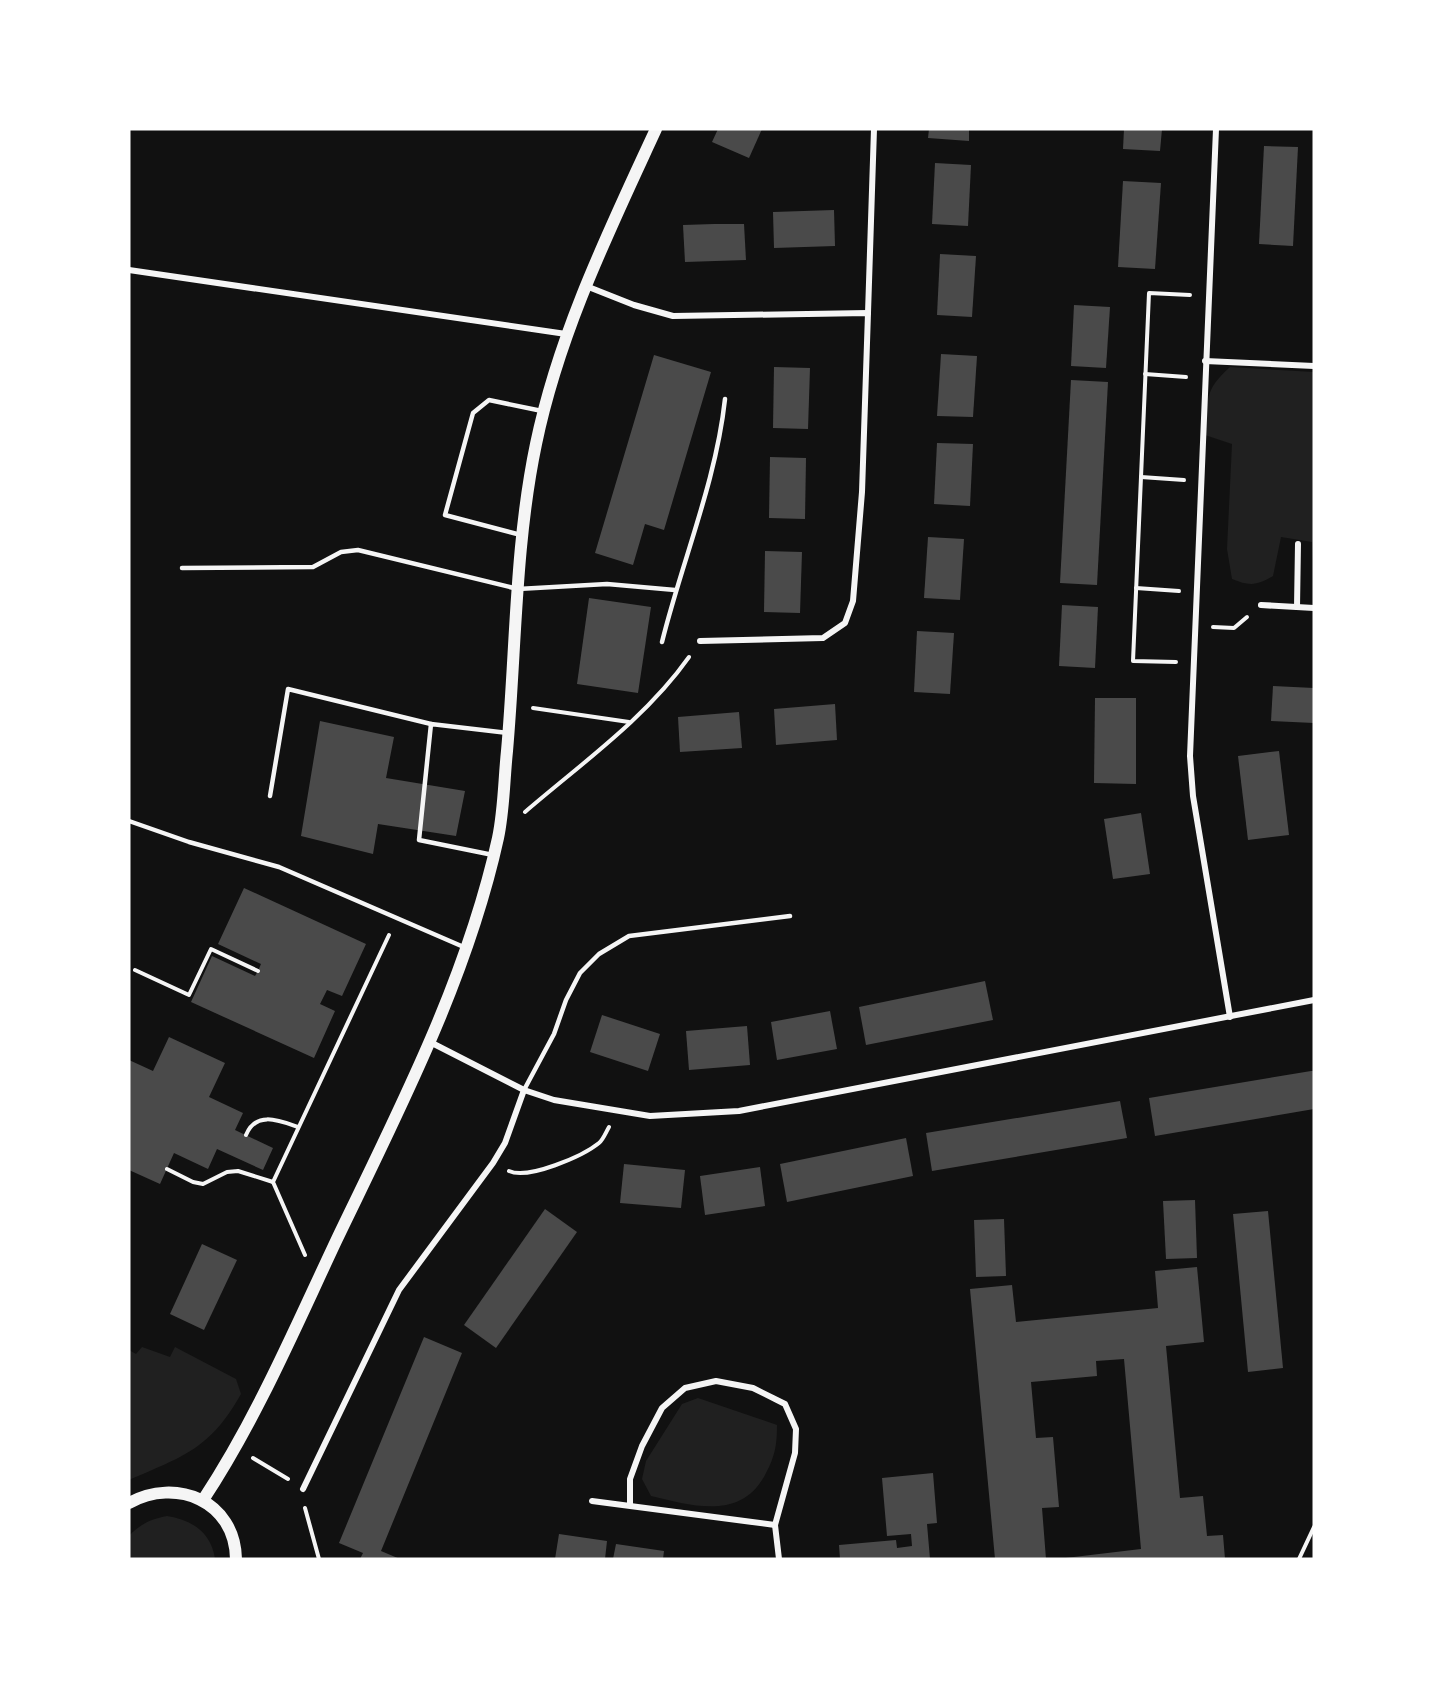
<svg xmlns="http://www.w3.org/2000/svg" width="1443" height="1688" font-family="Commissioner,sans-serif">
<style>
.green{fill:#202020}
.building{fill:#4a4a4a}
.lines{fill:none;stroke-linecap:round;stroke-linejoin:round}
.path{stroke:#f5f5f5;stroke-width:4}
.service{stroke:#f5f5f5;stroke-width:4.5}
.minor{stroke:#f5f5f5;stroke-width:6}
.secondary{stroke:#f5f5f5;stroke-width:12}
</style>
<rect width="100%" height="100%" fill="#111"/>
<g class="green">
<path d="M1230 367 1314 372V580L1312 542 1281 537 1273 576C1257 586 1249 586 1232 579L1227 549 1232 444 1205 435C1207 401 1204 390 1230 367Z"/>
<path d="M142 1347 170 1357 175 1347 236 1379 241 1394C210 1449 184 1456 129 1480V1350L136 1354Z"/>
<path d="M698 1398 777 1425C777 1445 775 1456 766 1473 742 1521 693 1506 651 1496L642 1479 646 1461 682 1404Z"/>
<path d="M167 1516C192 1520 211 1532 215 1559H129V1536C140 1524 151 1519 167 1516Z"/>
</g>
<g class="building">
<path d="M718 129H762L749 158 712 142Z"/>
<path d="M929 129H969V141L928 138Z"/>
<path d="M1124 129H1162L1160 151 1123 149Z"/>
<path d="M1264 146 1298 147 1293 246 1259 244Z"/>
<path d="M935 163 971 165 968 226 932 224Z"/>
<path d="M1123 181 1161 183 1155 269 1118 267Z"/>
<path d="M834 210 835 246 774 248 773 212Z"/>
<path d="M714 224H744L746 260 685 262 683 225Z"/>
<path d="M940 254 976 256 972 317 937 315Z"/>
<path d="M1074 305 1110 307 1106 368 1071 366Z"/>
<path d="M941 354 977 356 973 417 937 416Z"/>
<path d="M654 355 711 372 664 530 645 524 633 565 595 553Z"/>
<path d="M774 367 810 368 808 429 773 428Z"/>
<path d="M1071 380 1108 382 1097 585 1060 583Z"/>
<path d="M937 443 973 444 970 506 934 504Z"/>
<path d="M770 457 806 458 805 519 769 518Z"/>
<path d="M928 537 964 539 960 600 924 598Z"/>
<path d="M765 551 802 552 800 613 764 612Z"/>
<path d="M589 598 651 607 638 693 577 684Z"/>
<path d="M1062 605 1098 607 1095 668 1059 666Z"/>
<path d="M917 631 954 633 950 694 914 692Z"/>
<path d="M1273 686 1314 688V723L1271 721Z"/>
<path d="M1095 698H1136V784L1094 783Z"/>
<path d="M835 704 837 740 776 745 774 709Z"/>
<path d="M739 712 742 748 680 752 678 717Z"/>
<path d="M320 721 394 737 386 778 465 791 456 836 378 824 373 854 301 836Z"/>
<path d="M1279 751 1289 835 1248 840 1238 756Z"/>
<path d="M1141 813 1150 874 1113 879 1104 819Z"/>
<path d="M244 888 366 944 342 996 327 990 320 1004 335 1011 314 1058 191 1002 212 956 255 976 258 971 261 964 218 944Z"/>
<path d="M985 981 993 1020 866 1045 859 1007Z"/>
<path d="M830 1011 837 1049 777 1060 771 1022Z"/>
<path d="M602 1015 660 1034 648 1071 590 1052Z"/>
<path d="M747 1026 750 1065 689 1070 686 1031Z"/>
<path d="M169 1037 225 1063 209 1097 243 1113 235 1130 273 1148 263 1170 217 1149 208 1169 174 1153 160 1184 129 1170V1060L153 1071Z"/>
<path d="M1311 1071H1314V1109L1155 1136 1149 1098Z"/>
<path d="M1120 1101 1127 1138 932 1171 926 1133Z"/>
<path d="M906 1138 913 1176 787 1202 780 1164Z"/>
<path d="M624 1164 685 1170 681 1208 620 1203Z"/>
<path d="M760 1167 765 1206 705 1215 700 1176Z"/>
<path d="M1195 1200 1197 1258 1166 1259 1163 1201Z"/>
<path d="M545 1209 577 1232 496 1348 464 1325Z"/>
<path d="M1268 1211 1283 1368 1248 1372 1233 1214Z"/>
<path d="M1004 1219 1006 1276 976 1277 974 1220Z"/>
<path d="M202 1244 237 1260 204 1330 170 1314Z"/>
<path d="M1197 1267 1204 1342 1166 1346 1180 1498 1203 1496 1207 1536 1223 1535 1225 1559H1057L1141 1549 1124 1359 1096 1361 1097 1376 1031 1382 1036 1438 1053 1437 1059 1507 1042 1508 1046 1559H995L970 1289 1012 1285 1016 1322 1158 1308 1155 1271Z"/>
<path d="M424 1337 462 1353 381 1551 400 1559H360L363 1553 339 1543Z"/>
<path d="M933 1473 937 1523 927 1524 930 1559H840L839 1545 896 1540 897 1548 912 1546 911 1534 887 1536 882 1478Z"/>
<path d="M559 1534 607 1541 605 1559H555Z"/>
<path d="M616 1544 664 1551 663 1559H613Z"/>
</g>
<g class="lines">
<g class="path">
<path d="M1145 374 1186 377"/>
<path d="M1141 477 1184 480"/>
<path d="M1136 588 1179 591"/>
<path d="M1213 627 1234 628 1247 617"/>
<path d="M1176 662 1133 661 1149 293 1190 295"/>
<path d="M533 708 629 722"/>
<path d="M525 812C582 763 646 718 689 657"/>
<path d="M135 970 189 995 211 949 258 971"/>
<path d="M246 1135C256 1111 278 1120 298 1127"/>
<path d="M167 1169 193 1182 203 1184 227 1172 238 1171 273 1182"/>
<path d="M509 1171C528 1180 583 1156 599 1143 603 1140 606 1132 609 1127"/>
<path d="M305 1255 273 1182 389 935"/>
<path d="M253 1458 288 1479"/>
<path d="M305 1508 319 1559"/>
<path d="M1299 1559 1314 1527"/>
</g>
<g class="service">
<path d="M521 535 445 515 473 413 489 400 542 411"/>
<path d="M182 568 313 567 341 552 358 550 518 589 607 584 675 590"/>
<path d="M662 642C682 561 716 482 725 399"/>
<path d="M270 796 288 689 431 724"/>
<path d="M129 821 189 842 279 867 466 948"/>
<path d="M493 855 419 840 431 724 508 733"/>
<path d="M524 1090 554 1034 566 1000 580 973 599 954 629 936 790 916"/>
</g>
<g class="minor">
<path d="M1216 129 1190 756 1193 796 1230 1017"/>
<path d="M129 270 566 334"/>
<path d="M586 286 634 305 673 316 868 313 862 492 853 601 845 623 823 638 700 641"/>
<path d="M868 313 874 129"/>
<path d="M1205 361 1314 366"/>
<path d="M1261 605 1314 608"/>
<path d="M1297 607 1298 544"/>
<path d="M430 1042 524 1090 554 1100 650 1116 739 1111 1314 1000"/>
<path d="M303 1489 399 1290 493 1163 505 1143 524 1090"/>
<path d="M592 1501 775 1525"/>
<path d="M630 1505V1479L642 1446 662 1408 685 1388 716 1381 753 1388 785 1404 796 1429 795 1453 775 1525 779 1559"/>
</g>
<g class="secondary">
<path d="M203 1500C257 1418 295 1328 337 1239 399 1110 467 979 498 838 504 810 504 779 507 751 516 649 515 544 536 444 559 333 609 231 656 129"/>
<path d="M129 1503C176 1477 235 1501 236 1559"/>
</g>
</g>
<rect width="1443" height="1688" fill="none" stroke="#ffffff" stroke-width="261"/>
</svg>
